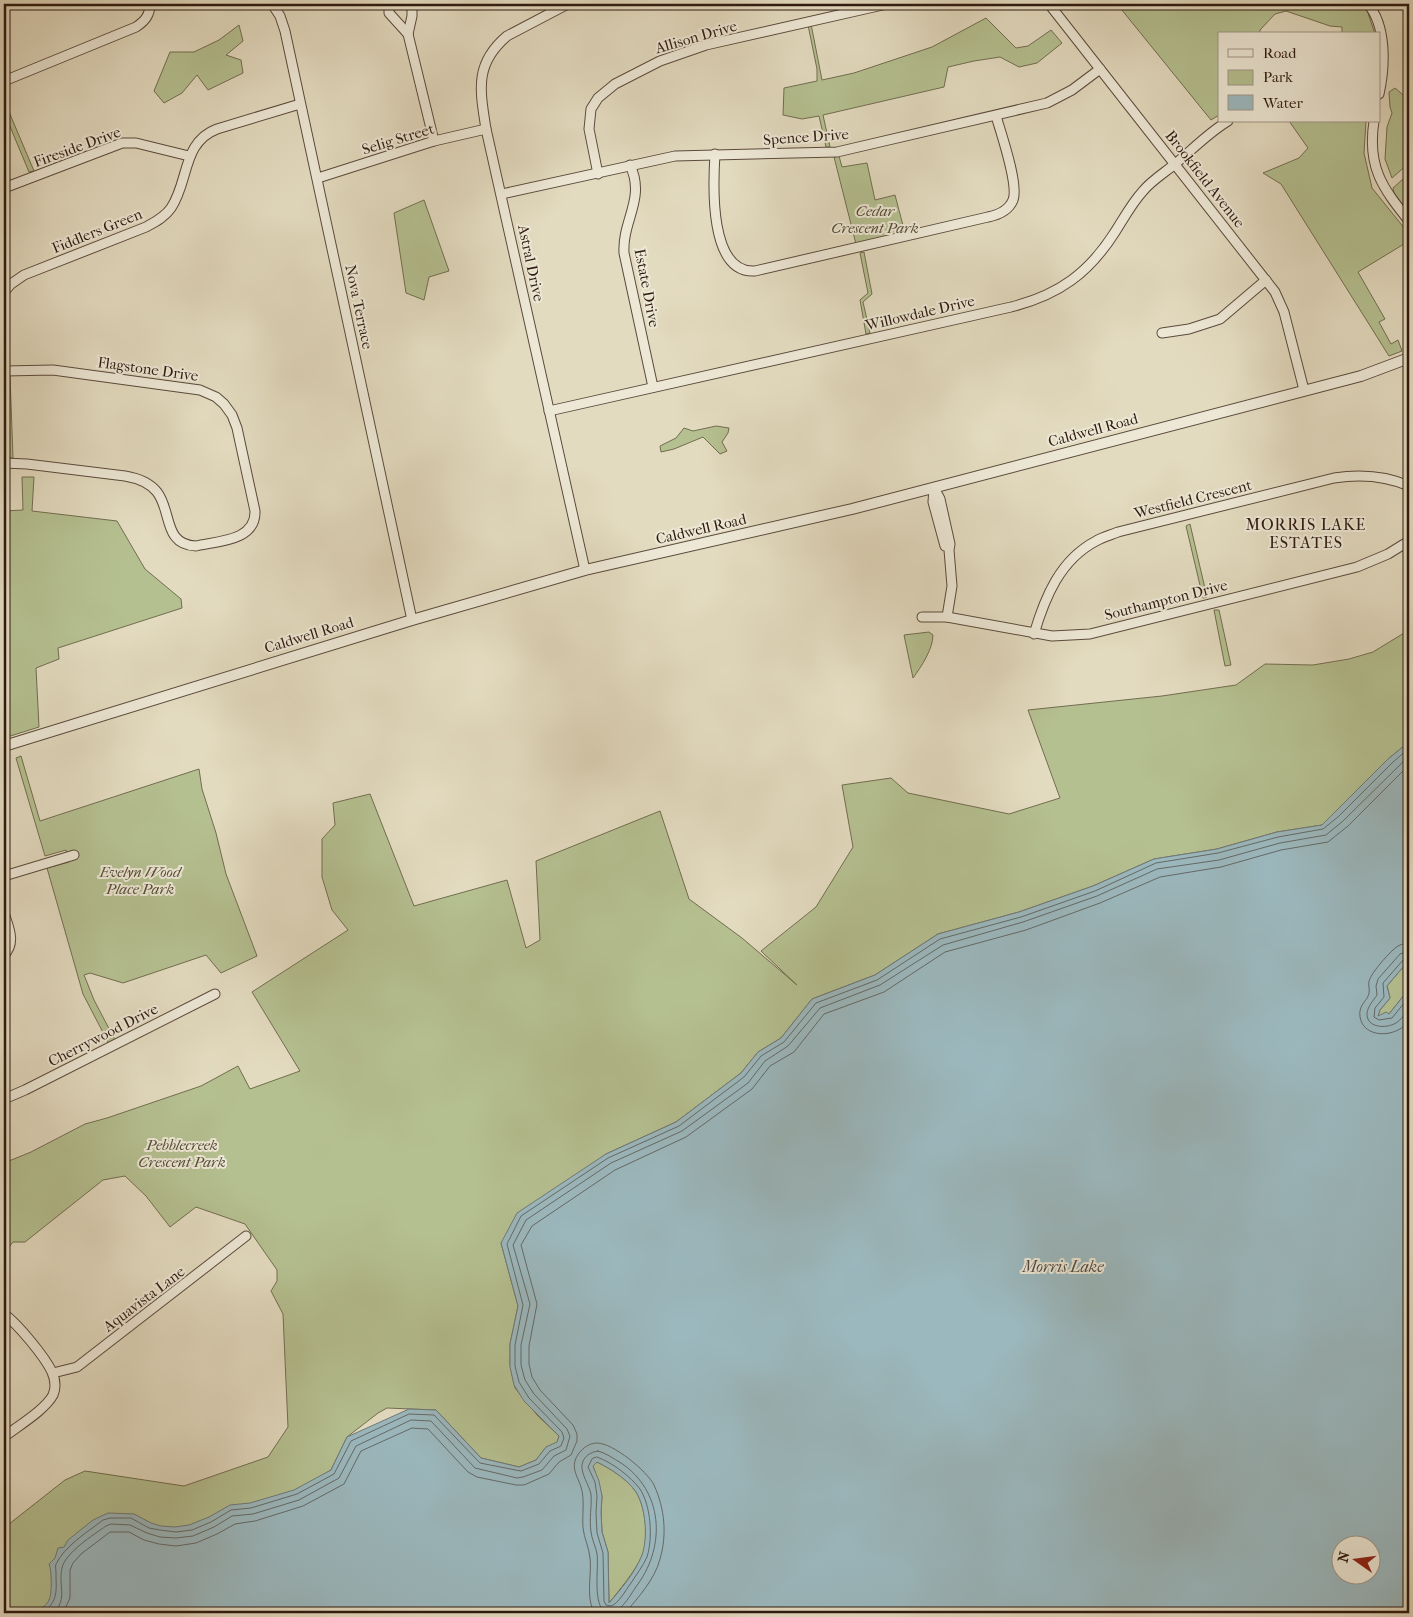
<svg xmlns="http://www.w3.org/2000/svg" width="1413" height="1617" font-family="'IM FELL French Canon',serif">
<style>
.green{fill:#b5c091;stroke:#726d50}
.water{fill:#9bb8be;stroke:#6f7978;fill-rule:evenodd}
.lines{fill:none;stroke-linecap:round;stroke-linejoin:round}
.shore{stroke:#646967;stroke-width:1}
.minor-casing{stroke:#5b4a3c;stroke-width:11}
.tertiary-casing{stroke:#5b4a3c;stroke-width:12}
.minor{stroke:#ede8d6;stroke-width:9}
.tertiary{stroke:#ede8d6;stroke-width:10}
.labels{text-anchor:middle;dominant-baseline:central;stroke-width:4;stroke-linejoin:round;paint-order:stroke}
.street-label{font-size:15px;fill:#2e1a10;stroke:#ede8d6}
.park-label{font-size:15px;font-style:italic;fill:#564c37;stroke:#ede8d6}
.neighbourhood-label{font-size:16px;letter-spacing:1px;fill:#2e1a10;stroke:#ede8d6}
.water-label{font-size:16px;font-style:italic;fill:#4f4944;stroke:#ede8d6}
</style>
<rect width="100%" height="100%" fill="#e3dbc0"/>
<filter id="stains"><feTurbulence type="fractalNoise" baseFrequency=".004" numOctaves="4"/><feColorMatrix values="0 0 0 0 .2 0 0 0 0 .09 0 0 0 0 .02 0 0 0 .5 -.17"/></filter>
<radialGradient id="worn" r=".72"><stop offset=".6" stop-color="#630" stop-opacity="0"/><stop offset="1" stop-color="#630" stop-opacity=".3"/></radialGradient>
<g class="green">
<path d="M1117 4H1366V7L1375 34H1342V27L1330 26 1286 11 1275 14 1260 30V34H1219V115L1211 120Z"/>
<path d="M986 18 1016 48 1028 46 1051 30 1062 43 1037 63 1019 67 1000 57 974 61 948 67 944 87 823 115 830 147H826L819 116 802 119 783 115 784 88 817 81V69L808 25 811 24 822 80 854 73 932 47Z"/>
<path d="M239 25 243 41 226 55 241 60 243 73 208 90 197 75 182 93 164 103 154 91 170 52H194L219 40Z"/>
<path d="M1395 88 1409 100V163L1392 178 1385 159 1387 127 1392 113 1390 107 1389 92Z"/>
<path d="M4 100 34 171 29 172 4 112Z"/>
<path d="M1289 121H1366L1364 153 1372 188 1409 234V251L1404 244 1358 272 1385 319 1379 322 1391 344 1398 340 1402 351 1389 356 1281 184 1263 173 1299 158 1308 148Z"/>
<path d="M839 156 842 167 867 163 875 200 895 195 905 233 856 244 834 157Z"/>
<path d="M1403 179 1409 186V213L1394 193 1393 188Z"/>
<path d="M424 200 449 271 429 277 424 300 406 293 394 213Z"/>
<path d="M864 252 872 294 863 302 870 333 866 334 860 300 868 293 860 253Z"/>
<path d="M5 376H10L13 458H8Z"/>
<path d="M716 426 729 428 728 433 722 442 727 451 720 454 703 437 674 449 661 452 660 446 676 438 684 428 693 431Z"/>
<path d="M22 477H34L32 511 117 521 145 569 181 599 182 608 58 648 59 659 36 668 39 727 4 738V511L23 510Z"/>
<path d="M1190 524 1207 597 1203 598 1186 526Z"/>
<path d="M1214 610H1219L1231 665 1225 666Z"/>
<path d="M1409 630V742L1388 759 1322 825 1277 832 1217 849 1154 859 1093 886 1019 912 938 934 875 975 812 999 781 1038 758 1052 741 1073 676 1122 606 1154 501 1243 518 1306 510 1344V1365L515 1388 537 1415 559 1436 557 1443 546 1447 536 1460 519 1467 481 1458 436 1410 387 1408 378 1413 347 1437 331 1470 296 1491 74 1566 43 1613H4V1528L65 1480 85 1471 184 1486 268 1457 288 1427 283 1314 271 1291 277 1281V1270L245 1224 196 1207 170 1227 146 1196 125 1176 103 1180 25 1242H13L4 1253V1163L31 1152 85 1124 107 1118 201 1086 238 1066 250 1089 300 1071 252 992 348 930 332 910 322 877V839L335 825 333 803 370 794 414 906 507 880 526 948 540 940 536 861 660 811 689 899 742 938 797 985 761 951 816 907 853 847 842 785 891 778 908 793 1009 814 1060 798 1028 710 1162 696 1236 685 1265 664 1313 665 1349 659 1373 652Z"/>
<path d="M929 632 933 635C933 649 921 667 913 678L904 635Z"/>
<path d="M21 756 40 821 199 769 202 789 216 833 226 874 257 956 221 973 206 955 123 983 90 973 84 975 94 1000 115 1040 109 1044 83 994 47 868 69 862 66 850 45 856 16 758Z"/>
<path d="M1409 960V989L1389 1014 1378 1016 1380 1010 1390 998 1387 986Z"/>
<path d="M597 1462C611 1469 627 1479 636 1492 646 1508 649 1539 642 1556 634 1573 620 1589 609 1603L608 1552 602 1532 601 1512 602 1496 593 1466Z"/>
</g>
<path class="water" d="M1409 742V960L1387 986 1390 998 1380 1010 1378 1016 1386 1012 1389 1014 1409 989V1613H34C39 1609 47 1606 49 1600 52 1595 52 1571 49 1564L55 1558 58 1548 64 1547 68 1540 93 1520 108 1513 134 1514 151 1523 161 1526 175 1527 189 1525 209 1517 230 1505 250 1503 294 1490 331 1470 347 1437 409 1409 436 1410 481 1458 519 1467 536 1460 546 1447 557 1442 559 1436 524 1401 514 1385 510 1367V1344L518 1306 501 1243 517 1213 606 1154 676 1122 741 1073 758 1052 781 1038 812 999 875 975 938 934 1019 912 1093 886 1154 859 1217 849 1277 832 1322 825 1388 759ZM597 1462C611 1469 627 1479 636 1492 646 1508 648 1538 642 1555 635 1573 621 1589 609 1603L608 1552 602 1532 601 1512 602 1496 599 1481 593 1466ZM1340 1544H1370V1574H1340Z"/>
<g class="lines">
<g class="shore">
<path d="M1409 943C1405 943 1402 944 1398 946 1391 950 1371 973 1369 981 1368 985 1370 989 1369 993 1368 1001 1358 1004 1360 1017 1363 1035 1385 1037 1398 1030 1403 1028 1406 1024 1409 1020"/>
<path d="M1409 951 1400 954 1378 979 1376 986 1377 995C1373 1001 1368 1006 1367 1013 1366 1028 1386 1029 1396 1023 1401 1020 1406 1013 1409 1008"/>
<path d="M1409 957 1404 959 1383 983 1384 997 1375 1008 1374 1017 1379 1020 1392 1018 1409 997"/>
<path d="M598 1451C606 1453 614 1459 621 1463 663 1491 666 1545 638 1584 631 1593 620 1617 606 1612 592 1606 599 1567 597 1554 596 1547 592 1540 591 1532 589 1519 592 1506 591 1494 589 1485 581 1474 582 1465 583 1457 590 1452 598 1451Z"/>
<path d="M597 1457C613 1463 630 1476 640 1489 651 1506 653 1538 647 1557 643 1566 636 1575 631 1583 625 1591 619 1603 611 1606L606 1605 604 1601 603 1553 597 1533 596 1513 597 1496 595 1482 588 1467 592 1459Z"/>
<path d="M42 1613C59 1601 56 1591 56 1572 56 1569 55 1567 56 1564 65 1546 86 1533 103 1520L110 1518H131L149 1528 160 1530 176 1532 192 1530 211 1522 231 1510 251 1508 297 1494 334 1474 351 1441 409 1414 434 1415 480 1463 521 1471 539 1464 550 1451 561 1446 564 1438 562 1432 529 1398 519 1382 515 1366V1345L523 1305 507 1244 521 1216 608 1158 679 1126 744 1077 761 1056 784 1042 816 1003 877 980 940 939 1021 917 1095 891 1156 863 1218 853 1278 837 1323 829 1339 816 1392 763 1409 748"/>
<path d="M54 1613C68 1598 58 1586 62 1568 65 1553 93 1535 106 1526L111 1524 130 1525 147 1533 160 1537 176 1538 193 1536 214 1527 232 1516 253 1514 299 1500 339 1478 356 1446 411 1420 431 1421 475 1468 517 1478 523 1477 542 1470 554 1456 566 1450 570 1436 567 1429 534 1394 525 1380 521 1365V1345L530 1304 513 1245 526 1220 611 1163 682 1131 748 1083 765 1061 788 1046 820 1008 880 985 943 945 1023 922 1097 896 1157 869 1219 860 1280 843 1326 835 1343 821 1409 756"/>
<path d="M63 1613 70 1598V1570L73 1563 81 1554 110 1532H129L144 1540 159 1544 176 1546 196 1543 217 1534 235 1524 255 1521 303 1506 344 1484 361 1451 412 1428 428 1429 468 1472 477 1477 516 1485H524L549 1474 559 1462 571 1455 577 1441V1434L573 1425 540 1390 532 1377 529 1364V1346L537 1304 521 1245 532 1226 615 1170 686 1137 752 1089 770 1066 794 1052 824 1014 884 992 945 952 1026 930 1100 903 1160 877 1221 867 1281 850 1328 842 1348 826 1409 765"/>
<path d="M595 1613C585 1599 592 1575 590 1558 589 1547 584 1538 583 1528 582 1515 585 1499 581 1487 578 1477 571 1469 576 1458 580 1450 588 1443 597 1443 613 1443 647 1471 654 1485 665 1509 667 1535 660 1559 655 1579 638 1598 625 1613"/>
</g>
<defs>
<g id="minor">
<path d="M272 4 280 16 285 31 412 620"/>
<path d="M389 4V13L408 34 434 141"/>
<path d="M568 4 507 36C474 64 480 90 486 129L585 570"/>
<path d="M1049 4 1275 292 1284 312 1304 390"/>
<path d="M1368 4C1387 27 1385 67 1379 94"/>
<path d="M408 34 412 16V4"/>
<path d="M4 81 136 27C145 21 150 15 150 4"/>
<path d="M1374 121C1367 167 1382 187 1409 221"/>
<path d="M715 154C713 185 709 274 755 271L988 217C998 215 1009 210 1013 200 1019 185 1001 133 996 116"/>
<path d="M630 165C646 199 622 220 624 253L653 387"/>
<path d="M598 174 589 129 591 109 598 98 615 84 660 61 706 45 887 4"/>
<path d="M318 178 434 141 486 129"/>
<path d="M4 188 122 143H136L189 156"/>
<path d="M502 194 675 156 837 152 1047 103 1072 90 1100 69"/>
<path d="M4 292 11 284 24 275 146 227C155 222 165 217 171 208 189 182 182 142 217 129L300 104"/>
<path d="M1162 333 1189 329 1220 319 1266 280"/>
<path d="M4 371 53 370 200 390 216 397 224 404 232 415 237 428 255 511C256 541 218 541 196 546 163 545 172 511 157 492 149 482 137 478 125 476L27 464 4 463"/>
<path d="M549 411 1011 307C1059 295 1089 273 1115 232 1124 218 1132 203 1143 191 1151 181 1164 173 1175 164 1192 150 1208 133 1228 121"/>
<path d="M934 488 940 499 950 544 949 550 952 586 947 617"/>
<path d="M934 488 933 502 945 546"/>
<path d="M922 617H947L1052 636 1090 634 1357 567 1388 554 1409 541"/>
<path d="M1034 634C1045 597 1060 560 1096 541 1103 537 1111 535 1118 532L1334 478C1360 474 1384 475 1409 486"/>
<path d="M4 876 74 855"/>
<path d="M4 913C9 928 16 943 4 955"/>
<path d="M4 1099 25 1090 215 994"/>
<path d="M4 1314C18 1324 45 1357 52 1372 55 1379 56 1388 53 1395 45 1410 18 1426 4 1437"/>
<path d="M53 1373 77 1367 246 1236"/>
</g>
<path id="tertiary" d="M4 746 412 620 585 570 852 509 1361 376 1409 358"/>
</defs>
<use href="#minor" class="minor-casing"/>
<use href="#tertiary" class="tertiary-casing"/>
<use href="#minor" class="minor"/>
<use href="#tertiary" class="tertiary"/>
</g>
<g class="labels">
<g class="street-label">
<text transform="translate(696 37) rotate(-16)">Allison Drive</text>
<text transform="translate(806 137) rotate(-4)">Spence Drive</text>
<text transform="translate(398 139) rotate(-17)">Selig Street</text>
<text transform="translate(77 147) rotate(-20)">Fireside Drive</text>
<text transform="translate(1205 179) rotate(52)">Brookfield Avenue</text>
<text transform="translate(97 231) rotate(-22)">Fiddlers Green</text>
<text transform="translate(531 263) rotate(78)">Astral Drive</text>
<text transform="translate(647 288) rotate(79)">Estate Drive</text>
<text transform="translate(359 307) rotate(78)">Nova Terrace</text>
<text transform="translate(920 313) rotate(-13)">Willowdale Drive</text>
<text transform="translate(148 369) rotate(8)">Flagstone Drive</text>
<text transform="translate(1093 430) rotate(-15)">Caldwell Road</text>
<text transform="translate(1193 499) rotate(-14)">Westfield Crescent</text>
<text transform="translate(701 529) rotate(-13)">Caldwell Road</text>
<text transform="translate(1166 600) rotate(-14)">Southampton Drive</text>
<text transform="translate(309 635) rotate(-17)">Caldwell Road</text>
<text transform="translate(103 1035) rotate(-27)">Cherrywood Drive</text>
<text transform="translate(144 1299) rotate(-37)">Aquavista Lane</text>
</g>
<g class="park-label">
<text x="875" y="211">Cedar<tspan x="875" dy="17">Crescent Park</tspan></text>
<text x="140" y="872">Evelyn Wood<tspan x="140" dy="17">Place Park</tspan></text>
<text x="182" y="1145">Pebblecreek<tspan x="182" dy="17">Crescent Park</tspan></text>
</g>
<g class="neighbourhood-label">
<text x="1306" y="524">MORRIS LAKE<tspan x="1306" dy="18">ESTATES</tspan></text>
</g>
<g class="water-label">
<text x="1063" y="1266">Morris Lake</text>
</g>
</g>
<rect width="1413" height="1617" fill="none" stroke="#e3dbc0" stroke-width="20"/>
<rect x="5" y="5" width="1403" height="1607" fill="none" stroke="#2e1a10" stroke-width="2.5"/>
<rect x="10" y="10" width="1393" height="1597" fill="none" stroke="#2e1a10"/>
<rect x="1218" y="32" width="162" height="90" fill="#ede8d6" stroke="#a19687"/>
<rect x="1228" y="49" width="25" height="8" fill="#ede8d6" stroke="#a19687"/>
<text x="1263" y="58" font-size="15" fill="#2e1a10">Road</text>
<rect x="1228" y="70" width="25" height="15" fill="#b5c091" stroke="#a19687"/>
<text x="1263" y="82" font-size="15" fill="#2e1a10">Park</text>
<rect x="1228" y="95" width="25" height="15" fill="#9bb8be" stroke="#a19687"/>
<text x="1263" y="108" font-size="15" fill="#2e1a10">Water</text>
<g transform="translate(1356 1560) rotate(284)"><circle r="24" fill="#ede8d6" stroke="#a19687"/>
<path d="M0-4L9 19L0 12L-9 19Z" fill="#8f2418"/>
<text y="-8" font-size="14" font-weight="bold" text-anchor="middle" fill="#2e1a10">N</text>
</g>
<rect width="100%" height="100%" filter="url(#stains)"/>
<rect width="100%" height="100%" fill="url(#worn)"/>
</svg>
